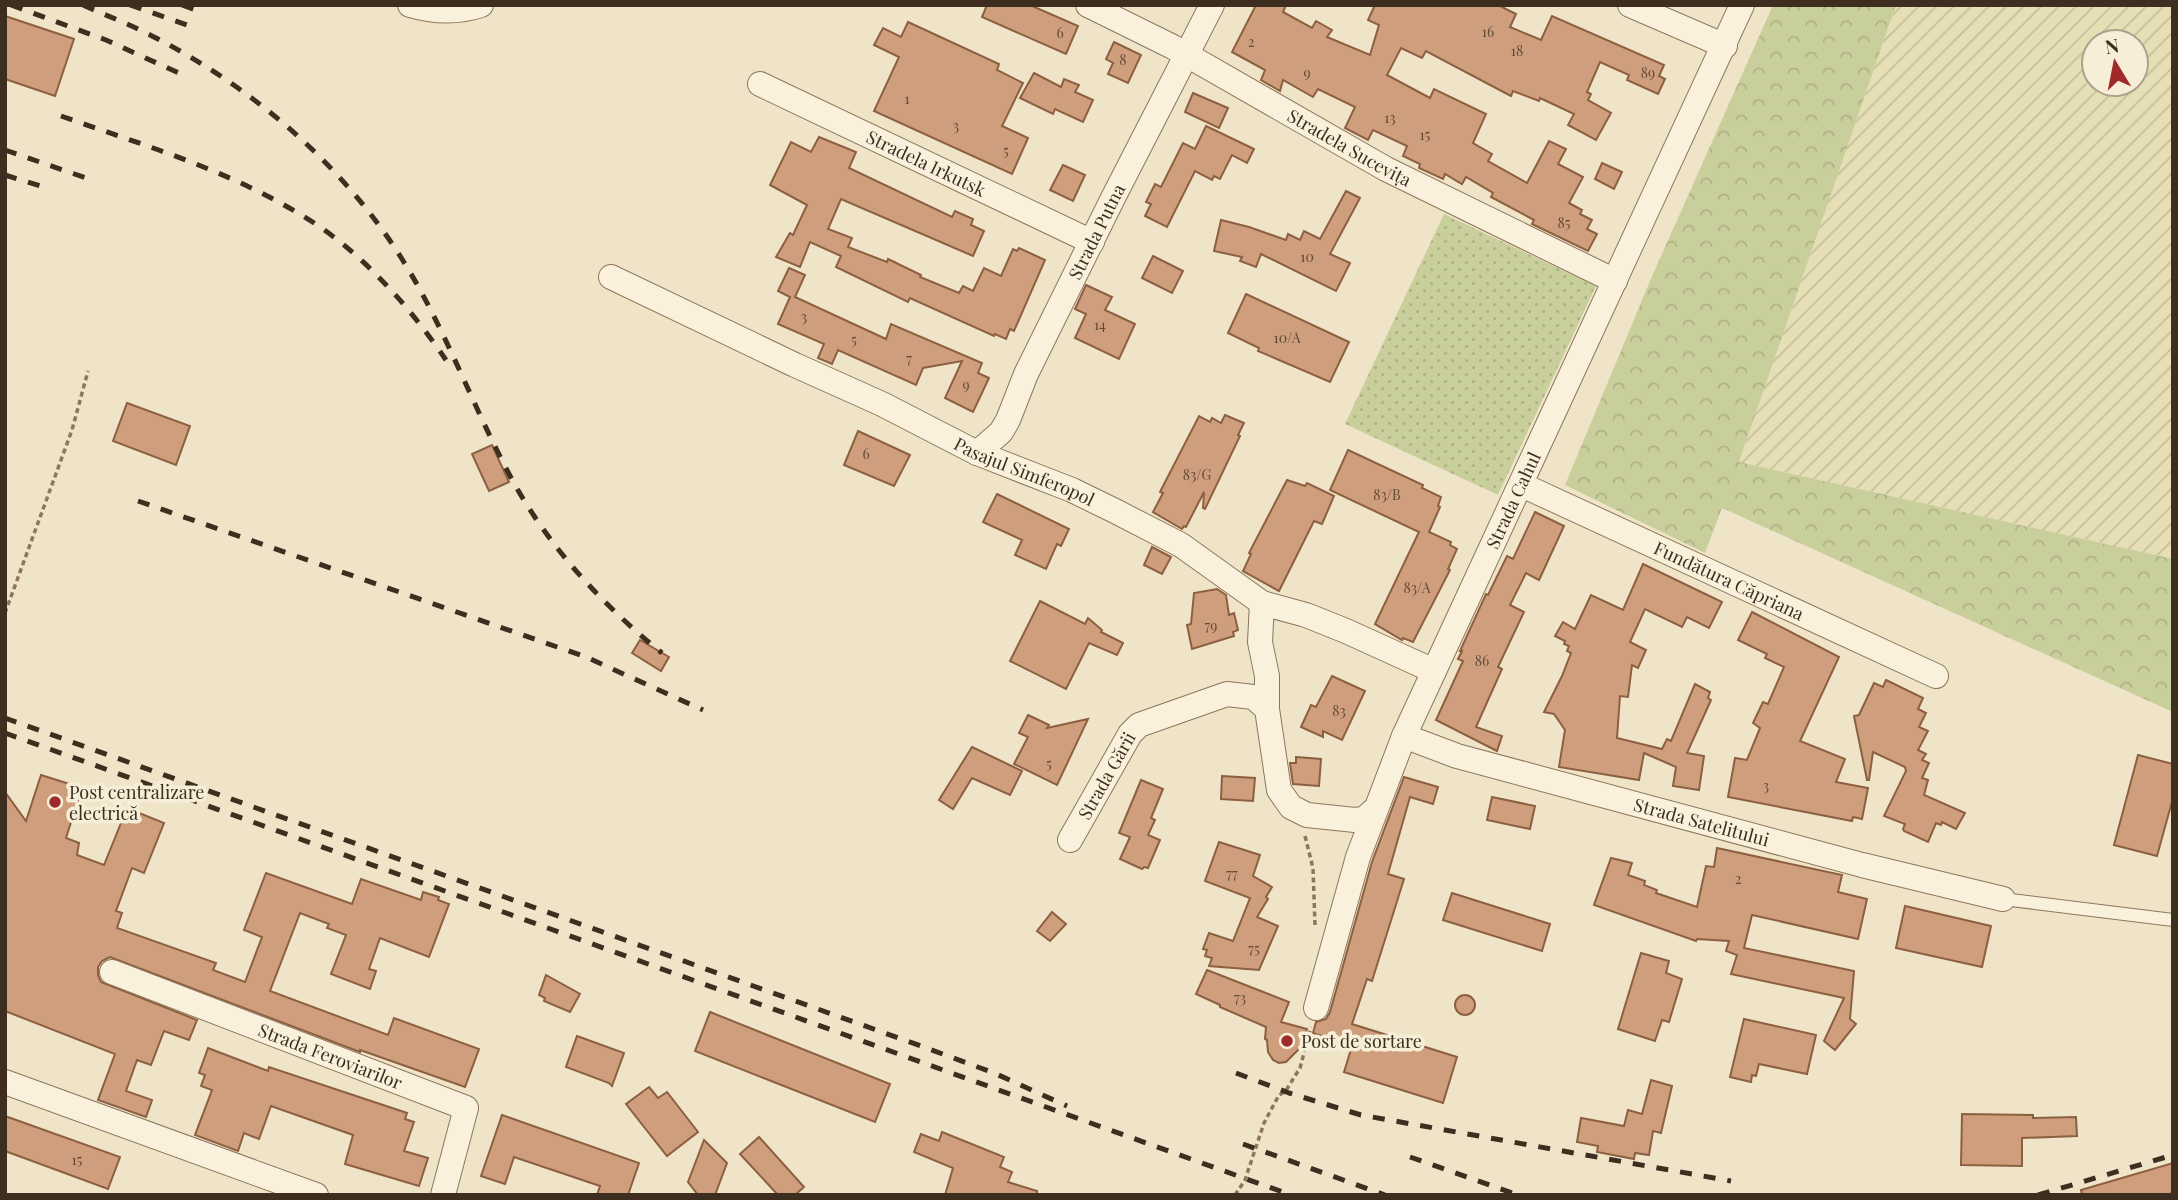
<svg xmlns="http://www.w3.org/2000/svg" width="2178" height="1200" font-family="'Playfair Display',serif">
<style>
.farmland{fill:url(#farmland-furrows);fill-rule:evenodd}
.forest{fill:url(#forest-crowns)}
.park{fill:url(#park-dots)}
.building{fill:#cf9f7d;stroke:#8d5f41;stroke-width:2}
.lines{fill:none;stroke-linecap:round;stroke-linejoin:round}
.lane-casing{stroke:#8d765c;stroke-width:14}
.street-casing{stroke:#8d765c;stroke-width:26}
.path{stroke:#8d765c;stroke-width:3.5;stroke-dasharray:5 3.5;stroke-linecap:butt}
.lane{stroke:#faf1dc;stroke-width:12}
.street{stroke:#faf1dc;stroke-width:24}
.rail{stroke:#3d2e20;stroke-width:5;stroke-dasharray:12 12;stroke-linecap:butt}
.poi-dot{fill:#9e2a2b;stroke:#f7eed8;stroke-width:2.5}
.labels{text-anchor:middle;dominant-baseline:central;stroke-width:7;stroke-linejoin:round;paint-order:stroke}
.number-label{font-size:14px;fill:#624a37}
.street-label{font-size:18px;fill:#3d2e20;stroke:#f7eed8}
.poi-label{font-size:18px;fill:#3d2e20;stroke:#f7eed8;text-anchor:start}
</style>
<defs>
<pattern id="farmland-furrows" width="10" height="10" patternUnits="userSpaceOnUse" patternTransform="scale(1.75)"><rect width="10" height="10" fill="#e6deb5"/><path d="M-1 1l2-2M0 10L10 0M9 11l2-2" fill="none" stroke="#c6bf9b"/></pattern>
<pattern id="forest-crowns" width="20" height="18" patternUnits="userSpaceOnUse" patternTransform="scale(1.75)"><rect width="20" height="18" fill="#c9cf9b"/><path d="M2 6a3 3 0 1 1 6 0M12 15a3 3 0 1 1 6 0" fill="none" stroke="#aeb285"/></pattern>
<pattern id="park-dots" width="8" height="8" patternUnits="userSpaceOnUse" patternTransform="scale(1.75)"><rect width="8" height="8" fill="#c9cf9b"/><path d="M2 2h.1M6 6h.1" fill="none" stroke="#aeb285" stroke-width="1.8" stroke-linecap="round"/></pattern>
</defs>
<rect width="100%" height="100%" fill="#f0e4c8"/>
<path class="farmland" d="M1896 5H2173V559L1739 462ZM2094 42H2136V84H2094Z"/>
<path class="forest" d="M1773 5H1896L1739 462 2173 559V712L1722 508 1705 553 1565 485 1650 281Z"/>
<path class="park" d="M1444 214 1596 286 1498 495 1345 424Z"/>
<g class="building">
<path d="M987 5H1030L1078 26 1066 54 982 17Z"/>
<path d="M1256 5H1286L1283 12 1312 28 1316 21 1332 30 1327 37 1370 55 1379 25 1368 20 1375 5H1498L1516 14 1510 27 1541 40 1552 16 1664 65 1659 76 1665 79 1658 94 1627 80 1629 75 1600 62 1587 92 1591 94 1588 100 1611 113 1596 140 1568 125 1574 114 1540 98 1539 101 1513 91 1511 96 1426 51 1422 58 1401 48 1387 75 1430 98 1434 89 1486 114 1473 143 1492 154 1488 161 1527 183 1549 141 1566 149 1558 164 1583 177 1569 203 1582 210 1580 214 1592 220 1587 229 1597 234 1588 251 1532 224 1534 220 1491 197 1493 193 1466 177 1462 184 1445 174 1443 179 1419 168 1420 164 1403 156 1407 146 1373 130 1368 140 1345 128 1355 107 1318 89 1313 97 1283 80 1280 91 1261 80 1265 70 1232 52Z"/>
<path d="M5 16 74 39 55 96 5 79Z"/>
<path d="M908 22 999 64 997 70 1023 83 1002 126 1028 138 1012 174 874 111 899 57 874 45 883 28 901 37Z"/>
<path d="M1114 42 1141 55 1128 83 1108 74 1113 63 1106 59Z"/>
<path d="M1034 73 1061 87 1064 79 1079 85 1075 92 1093 100 1083 122 1055 109 1053 114 1020 98Z"/>
<path d="M1193 93 1228 108 1219 128 1185 112Z"/>
<path d="M1206 126 1254 149 1247 163 1232 155 1220 179 1214 176 1212 180 1195 171 1167 227 1145 216 1151 204 1146 202 1155 184 1161 187 1183 143 1195 149Z"/>
<path d="M819 137 856 152 849 168 952 217 955 211 973 219 971 225 984 231 973 256 841 199 828 229 852 238 848 247 887 262 888 259 921 275 920 277 959 293 963 286 973 291 984 268 1001 276 1013 249 1017 251 1019 248 1045 260 1014 331 1010 329 1006 339 995 334 994 336 910 298 908 302 836 267 841 256 810 242 800 267 776 257 790 233 793 235 807 205 770 185 791 142 811 152Z"/>
<path d="M1602 163 1622 172 1614 189 1595 179Z"/>
<path d="M1063 165 1085 175 1073 201 1050 190Z"/>
<path d="M1346 191 1360 198 1330 254 1350 263 1336 291 1261 254 1256 267 1240 261 1242 257 1214 251 1221 220 1249 227 1286 240 1288 234 1300 240 1304 231 1320 239Z"/>
<path d="M1153 256 1183 271 1172 293 1142 278Z"/>
<path d="M789 268 805 275 795 297 886 339 891 324 982 363 978 373 989 378 973 412 945 398 962 361 923 368 916 385 838 350 832 364 818 358 824 344 778 324 790 297 778 291Z"/>
<path d="M1086 285 1112 297 1105 310 1135 324 1119 359 1075 338 1086 314 1075 309Z"/>
<path d="M1246 294 1349 342 1330 382 1258 351 1259 348 1228 333Z"/>
<path d="M127 403 190 426 176 465 113 441Z"/>
<path d="M1225 415 1244 423 1238 435 1240 436 1205 509 1203 508 1204 492 1186 527 1184 526 1182 529 1153 512 1163 493 1160 492 1199 416 1210 422 1212 418 1221 423Z"/>
<path d="M858 431 910 455 894 486 844 465Z"/>
<path d="M492 445 509 482 489 491 472 454Z"/>
<path d="M1348 450 1423 485 1422 488 1441 497 1438 506 1440 507 1429 532 1451 542 1450 545 1457 549 1448 569 1450 570 1413 642 1403 638 1402 640 1375 624 1419 532 1330 490Z"/>
<path d="M1287 480 1305 486 1307 483 1334 496 1322 524 1314 521 1279 591 1243 571 1251 554 1249 553Z"/>
<path d="M997 494 1069 529 1061 546 1057 544 1046 569 1015 555 1022 540 983 522Z"/>
<path d="M1535 512 1564 526 1539 580 1526 573 1510 605 1524 612 1498 667 1502 669 1476 727 1502 736 1497 751 1436 720 1463 661 1458 659 1462 651H1460L1486 594 1488 595 1507 556 1513 559Z"/>
<path d="M1152 547 1171 557 1162 574 1144 565Z"/>
<path d="M1643 564 1722 602 1709 628 1687 617 1682 627 1645 609 1630 642 1646 650 1638 668 1632 665 1628 697 1620 696 1617 738 1662 749 1667 739 1671 741 1695 684 1710 692 1708 698 1711 700 1687 753 1704 756 1699 790 1673 786 1676 767 1644 753 1639 780 1559 767 1565 730 1554 714 1544 712 1562 676 1571 653 1567 651 1569 646 1564 644 1565 641 1555 636 1563 622 1575 629 1591 595 1623 610Z"/>
<path d="M1217 589 1226 595 1229 615 1234 613 1238 630 1233 632 1234 636 1192 649 1187 625 1191 624 1194 593Z"/>
<path d="M1040 601 1085 624 1088 618 1102 630 1101 632 1123 643 1117 655 1089 643 1066 689 1010 661Z"/>
<path d="M1752 612 1839 657 1800 741 1845 759 1836 782 1868 788 1862 819 1853 817 1852 821 1728 797 1735 758 1747 760 1760 728 1753 723 1763 702 1768 704 1784 667 1765 658 1767 654 1738 640Z"/>
<path d="M640 640 669 657 661 671 632 653Z"/>
<path d="M1332 676 1365 691 1342 740 1323 731V737L1301 727 1311 705 1316 707Z"/>
<path d="M1886 680 1923 698 1918 709 1926 713 1919 727 1928 731 1918 750 1926 754 1922 760 1929 763 1922 778 1928 780 1924 795 1965 813 1956 829 1942 822 1941 825 1936 823 1928 842 1904 831 1903 829 1905 824 1884 816 1906 771 1905 767 1873 752 1869 780H1867L1854 716 1859 715 1874 683 1883 687Z"/>
<path d="M1028 715 1049 725 1047 728 1088 719 1057 785 1014 764 1028 737 1019 733Z"/>
<path d="M972 747 1022 771 1010 795 972 778 953 809 939 800Z"/>
<path d="M2138 755 2173 764V798L2157 856 2114 845Z"/>
<path d="M1296 757 1321 759 1319 786 1293 784 1290 763H1296Z"/>
<path d="M41 775 82 788 66 838 79 843 77 855 104 865 127 808 164 823 144 873 132 868 116 911 122 913 117 928 216 963 213 970 245 982 262 937 244 930 266 873 352 904 361 879 421 900 423 892 439 897 438 900 449 904 429 957 380 938 369 969 376 971 370 989 331 974 346 935 327 928 329 924 300 913 270 991 388 1035 394 1018 479 1049 465 1087 360 1050V1052L110 957 102 961 98 967V975L101 982 197 1020 189 1040 164 1031 151 1065 137 1060 126 1091 152 1100 146 1117 98 1100 115 1054 5 1011V792L26 821Z"/>
<path d="M1222 776 1255 778 1253 801 1221 799Z"/>
<path d="M1404 777 1438 787 1433 804 1410 797 1388 874 1404 879 1372 981 1367 979 1352 1024 1457 1057 1443 1103 1344 1072 1352 1046 1313 1033 1316 1022 1326 1019 1330 1012 1372 862Z"/>
<path d="M1141 780 1163 789 1151 818 1155 820 1148 835 1160 840 1148 868 1144 867 1142 869 1120 859 1130 837 1119 833Z"/>
<path d="M1492 797 1535 806 1530 829 1487 820Z"/>
<path d="M1219 842 1260 855 1253 876 1272 887 1266 897 1268 899 1257 917 1278 926 1259 970 1209 966 1212 958 1205 956 1207 950 1203 949 1209 933 1233 941 1250 898 1205 881Z"/>
<path d="M1717 848 1842 875 1838 892 1867 899 1858 939 1752 915 1744 948 1854 971 1850 1019 1856 1024 1835 1050 1824 1041 1844 998 1731 974 1737 955 1726 951 1729 941 1697 939 1696 941 1594 905 1611 858 1632 863 1628 875 1645 881 1644 885 1657 890 1656 893 1697 907 1706 866 1714 867Z"/>
<path d="M1452 893 1550 924 1542 951 1443 920Z"/>
<path d="M1905 906 1991 926 1982 967 1896 948Z"/>
<path d="M1052 912 1066 924 1050 941 1037 931Z"/>
<path d="M1641 953 1669 961 1666 973 1682 979 1669 1022 1662 1020 1655 1041 1618 1029Z"/>
<path d="M1207 970 1289 1002 1281 1022 1307 1029 1302 1046 1286 1062 1279 1063 1273 1060 1268 1052 1267 1040 1265 1039 1266 1027 1220 1007V1005L1196 994Z"/>
<path d="M546 975 580 994 570 1012 544 1001 545 998 539 995Z"/>
<circle cx="1465" cy="1005" r="10"/>
<path d="M710 1012 890 1084 875 1122 695 1051Z"/>
<path d="M1744 1019 1816 1035 1807 1074 1759 1064 1756 1076 1752 1075 1751 1082 1730 1077Z"/>
<path d="M577 1036 624 1053 612 1086 609 1083 566 1067Z"/>
<path d="M208 1048 268 1071 269 1067 407 1113 405 1119 414 1122 404 1151 428 1158 419 1186 345 1164 353 1135 271 1106 259 1139 244 1133 238 1151 195 1135 212 1090 201 1086 205 1075 199 1073Z"/>
<path d="M1651 1080 1672 1086 1661 1133 1653 1131 1649 1155 1635 1153 1634 1159 1597 1152 1598 1146 1577 1142 1581 1118 1624 1126 1628 1110 1642 1114Z"/>
<path d="M649 1087 658 1098 667 1092 698 1132 667 1156 626 1104Z"/>
<path d="M1962 1114 2033 1115V1118L2076 1117 2077 1136 2022 1138V1166L1961 1165Z"/>
<path d="M502 1115 639 1163 628 1195H597L600 1186 514 1157 505 1184 481 1176Z"/>
<path d="M5 1116 120 1157 108 1189 5 1151Z"/>
<path d="M942 1132 1004 1157 1000 1167 1012 1172 1008 1182 1037 1191V1195H945L953 1168 914 1152 921 1134 939 1141Z"/>
<path d="M759 1137 804 1187 795 1195H778L740 1154Z"/>
<path d="M704 1140 727 1163 715 1195H698L688 1182Z"/>
<path d="M2173 1163V1193L2166 1195H2082L2081 1190Z"/>
</g>
<g class="lines">
<defs>
<path id="lane" d="M2003 899 2173 920"/>
<g id="street">
<path d="M410 5C434 12 457 13 481 5"/>
<path id="s1" d="M1088 5 1173 47 1386 169 1615 281"/>
<path d="M1630 5 1725 46"/>
<path id="s2" d="M760 84 1092 242"/>
<path id="s3" d="M611 277 795 365 882 404 977 453 1072 490 1115 511 1181 545 1262 603 1306 615 1346 631 1434 671"/>
<path id="s4" d="M977 453 1001 432 1008 420 1026 374 1113 198 1212 5"/>
<path id="s5" d="M1522 485 1936 676"/>
<path d="M1262 603 1260 642 1267 676V709L1279 790 1291 807 1307 815 1355 820 1364 819 1373 811"/>
<path id="s6" d="M1404 736 1457 756 1862 865 2003 899"/>
<path id="s7" d="M1070 840 1130 734 1139 725 1227 694 1253 697 1267 709"/>
<path id="s8" d="M112 972 466 1108 443 1195"/>
<path id="s9" d="M1316 1008 1358 857 1404 736 1742 5"/>
<path d="M5 1082 316 1195"/>
</g>
</defs>
<use href="#lane" class="lane-casing"/>
<use href="#street" class="street-casing"/>
<g class="path">
<path d="M5 613 72 430 88 371"/>
<path d="M1305 836 1313 868 1315 925"/>
<path d="M1235 1195 1245 1180 1264 1123 1279 1095 1285 1092 1300 1068 1311 1027"/>
</g>
<use href="#lane" class="lane"/>
<use href="#street" class="street"/>
<g class="rail">
<path d="M11 5 106 40 181 74"/>
<path d="M83 5C107 16 132 25 156 38 253 88 343 165 402 259 444 326 471 402 508 472 545 543 600 603 662 653"/>
<path d="M130 5 190 26"/>
<path d="M182 5 196 10"/>
<path d="M61 116C143 145 228 170 303 216 360 250 409 306 446 360"/>
<path d="M5 150 89 179"/>
<path d="M5 175 44 187"/>
<path d="M138 501 586 657 703 710"/>
<path d="M5 718 921 1046 994 1073 1067 1106"/>
<path d="M5 733 1291 1195"/>
<path d="M1236 1073 1289 1093 1361 1115 1731 1181"/>
<path d="M1243 1144 1385 1195"/>
<path d="M1410 1157 1518 1195"/>
<path d="M2038 1195 2173 1155"/>
</g>
</g>
<g class="poi-dot">
<circle cx="55" cy="802" r="7"/>
<circle cx="1287" cy="1041" r="7"/>
</g>
<g class="labels">
<g class="number-label">
<text x="1488" y="31">16</text>
<text x="1060" y="32">6</text>
<text x="1251" y="41">2</text>
<text x="1517" y="50">18</text>
<text x="1123" y="59">8</text>
<text x="1307" y="72">9</text>
<text x="1648" y="72">89</text>
<text x="907" y="98">1</text>
<text x="1390" y="117">13</text>
<text x="956" y="125">3</text>
<text x="1425" y="134">15</text>
<text x="1006" y="150">5</text>
<text x="1564" y="222">85</text>
<text x="1307" y="256">10</text>
<text x="804" y="316">3</text>
<text x="1100" y="324">14</text>
<text x="1287" y="337">10/A</text>
<text x="854" y="339">5</text>
<text x="909" y="358">7</text>
<text x="966" y="384">9</text>
<text x="866" y="453">6</text>
<text x="1197" y="474">83/G</text>
<text x="1387" y="494">83/B</text>
<text x="1417" y="587">83/A</text>
<text x="1211" y="625">79</text>
<text x="1482" y="660">86</text>
<text x="1339" y="710">83</text>
<text x="1049" y="763">5</text>
<text x="1766" y="785">3</text>
<text x="1232" y="873">77</text>
<text x="1738" y="878">2</text>
<text x="1254" y="948">75</text>
<text x="1240" y="997">73</text>
<text x="77" y="1159">15</text>
</g>
<g class="street-label">
<text stroke="none"><textPath href="#s1" startOffset="298">Stradela Sucevița</textPath></text>
<text stroke="none"><textPath href="#s2" startOffset="184">Stradela Irkutsk</textPath></text>
<text stroke="none"><textPath href="#s4" startOffset="254">Strada Putna</textPath></text>
<text stroke="none"><textPath href="#s3" startOffset="457">Pasajul Simferopol</textPath></text>
<text stroke="none"><textPath href="#s9" startOffset="546">Strada Cahul</textPath></text>
<text stroke="none"><textPath href="#s5" startOffset="228">Fundătura Căpriana</textPath></text>
<text stroke="none"><textPath href="#s7" startOffset="74">Strada Gării</textPath></text>
<text stroke="none"><textPath href="#s6" startOffset="310">Strada Satelitului</textPath></text>
<text stroke="none"><textPath href="#s8" startOffset="234">Strada Feroviarilor</textPath></text>
</g>
<g class="poi-label">
<text x="69" y="792">Post centralizare<tspan x="69" dy="21">electrică</tspan></text>
<text x="1301" y="1041">Post de sortare</text>
</g>
</g>
<rect width="2178" height="1200" fill="none" stroke="#3d2e20" stroke-width="14"/>
<g transform="translate(2115 63) rotate(350)"><circle r="33" fill="#f7eed8" stroke="#ada18e" stroke-width="2"/>
<path d="M0-5L12 26L0 18L-12 26Z" fill="#9e2a2b"/>
<text y="-10" font-size="19" font-weight="bold" text-anchor="middle" fill="#3d2e20">N</text>
</g>
</svg>
